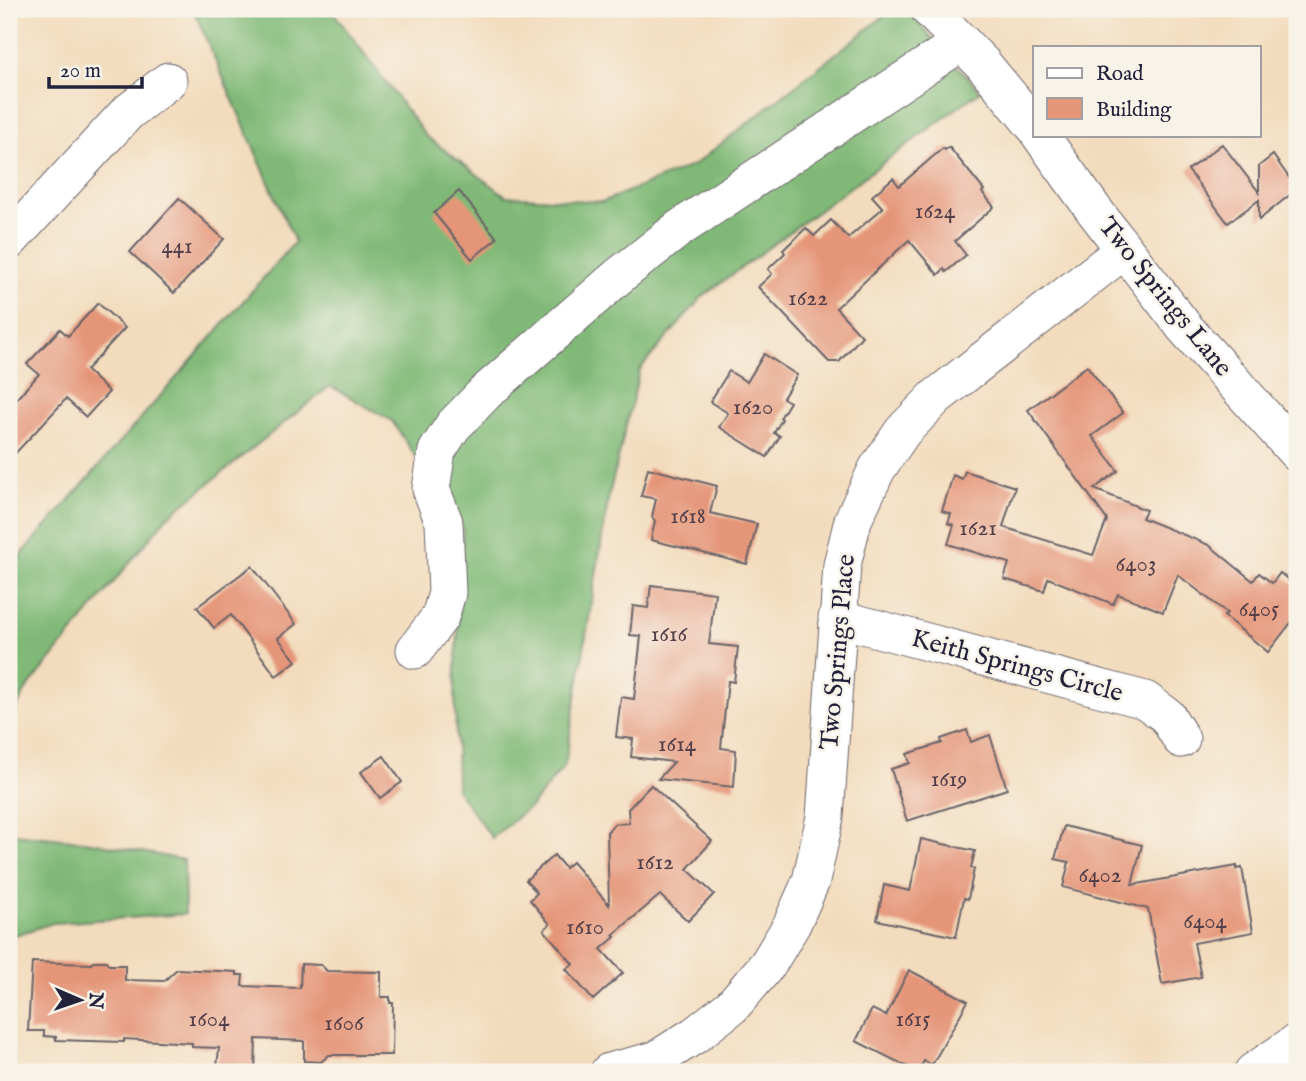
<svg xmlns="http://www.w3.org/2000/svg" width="1306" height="1081" font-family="'IM FELL English',serif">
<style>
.forest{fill:#80b977;stroke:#516e59;stroke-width:2}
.building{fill:#e59679}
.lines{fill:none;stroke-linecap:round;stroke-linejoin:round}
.minor-casing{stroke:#6b6368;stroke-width:39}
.minor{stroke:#fff;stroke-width:37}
.labels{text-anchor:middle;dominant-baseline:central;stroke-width:5;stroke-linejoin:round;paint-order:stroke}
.number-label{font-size:23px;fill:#533f4a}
.street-label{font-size:26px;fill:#22223b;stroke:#f7f3e8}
</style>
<rect width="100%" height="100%" fill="#f7f3e8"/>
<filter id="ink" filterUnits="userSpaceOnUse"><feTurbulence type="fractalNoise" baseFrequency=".0143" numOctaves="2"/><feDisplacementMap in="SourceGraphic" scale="14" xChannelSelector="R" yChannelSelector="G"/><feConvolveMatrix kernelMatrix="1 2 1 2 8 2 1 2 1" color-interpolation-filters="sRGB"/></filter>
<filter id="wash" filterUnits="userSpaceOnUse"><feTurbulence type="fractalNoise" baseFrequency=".00686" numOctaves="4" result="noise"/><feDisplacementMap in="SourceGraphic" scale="28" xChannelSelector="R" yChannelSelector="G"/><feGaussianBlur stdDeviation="1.57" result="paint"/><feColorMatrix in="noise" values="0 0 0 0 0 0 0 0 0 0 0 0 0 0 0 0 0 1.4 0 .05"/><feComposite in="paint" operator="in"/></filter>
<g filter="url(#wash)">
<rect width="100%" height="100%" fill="#f3dcbd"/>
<g class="forest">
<path d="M193 9H331L426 136 506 196 602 202 694 165 893 9H906L980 91 702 297 640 369 609 495 565 765 532 805 492 838 457 790 455 686 463 528 392 421 330 386 166 518 25 691 9 724V569L295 242Z"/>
<path d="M9 828 14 834 91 842 184 860 185 914 53 923 9 937Z"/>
</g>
<g id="blocks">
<g class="building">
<path d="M1222 144 1259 192V166L1273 155 1297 189 1259 220V200L1228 223 1188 170Z"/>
<path d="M949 147 984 190 982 192 994 207 955 241 966 255 946 272 944 269 938 275 909 240 836 308 862 336 839 362H829L758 287 772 274 768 269 785 253 783 250 806 228 814 236 831 220 848 238 883 208 872 196 893 178 899 186 943 148 945 150Z"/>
<path d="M459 191 497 238 472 259 434 213Z"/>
<path d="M179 198 224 239 174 293 130 252Z"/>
<path d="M98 303 125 328 86 370 109 392 86 417 66 399 9 460V407L39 374 27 364 60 329 68 336Z"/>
<path d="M764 354 797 375 783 398 790 402 780 418 782 419 774 433 780 436 767 457 719 427 728 413 710 402 729 371 747 382Z"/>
<path d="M1087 366 1123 413 1092 436 1118 471 1094 489 1146 510 1142 518 1209 545 1253 581 1259 573 1272 583 1280 573 1297 587V615L1268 652 1224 616 1227 613 1178 575 1163 612 1118 594 1113 604 1048 578 1044 591 1004 579 1009 563 948 544 954 525 948 523 951 514 942 511 953 475 962 479 965 471 1015 487 1003 527 1093 555 1107 520 1028 410Z"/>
<path d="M648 468 717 486 710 513 757 524 747 564 651 540 655 521 652 517 656 499 641 496Z"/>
<path d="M252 566 296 624 278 638 296 661 276 676 231 615 214 628 197 607Z"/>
<path d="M651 585 715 593 709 644 738 647 734 682 728 681 721 748 736 750 734 787 658 779 674 762 631 757 633 739 616 737 621 697 634 699 641 636 630 635 633 606 648 608Z"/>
<path d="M967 730 971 742 990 735 1007 789 907 821 891 769 910 763 907 754 942 743 941 739Z"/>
<path d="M384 756 402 782 380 798 361 772Z"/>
<path d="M651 785 712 841 687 869 714 894 688 921 660 895 613 935 615 937 601 949 623 973 593 1000 566 969 573 964 544 930 550 924 530 900 537 893 526 880 554 855 565 868 572 862 609 905 607 832 614 824 629 823 628 809Z"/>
<path d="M1064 826 1142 845 1132 885 1237 866V869L1242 868 1253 932 1194 943 1201 977 1162 984 1148 909 1063 887 1069 862 1055 859Z"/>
<path d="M921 839 975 851 971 868 974 869 968 899 964 898 956 937 877 920 884 885 910 891Z"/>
<path d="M94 961H106L109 965H125V980L164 981 177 969 237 972V975H243L242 986 300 988 301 964 321 965 327 971 381 972V997H390V1003H393L392 1055H329L321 1062 304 1061V1041L256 1039 255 1071 230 1070V1067H217L219 1048 192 1047V1043L124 1039V1042L56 1040V1037L44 1036V1031H28L32 962 91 964Z"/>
<path d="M909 970 968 1001 932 1065 924 1061 918 1072 856 1041 872 1009 886 1016Z"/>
</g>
</g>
</g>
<g filter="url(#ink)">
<use href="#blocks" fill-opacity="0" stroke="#6b6368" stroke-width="2"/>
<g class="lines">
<defs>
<g id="minor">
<path d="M929 9 983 64 1035 127"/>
<path d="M1040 135 1094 210 1185 328 1297 453"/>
<path d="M9 241 127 113 168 81"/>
<path d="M837 618 1145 700 1167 716 1181 739"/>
<path d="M415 650 440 617 447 593 444 522 431 489 437 451 453 426 486 392 620 275 680 228 962 42"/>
<path d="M609 1072 656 1060 695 1035 732 1006 768 964 792 924 811 881 825 817 842 565 853 520 877 469 903 431 936 397 1124 250"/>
<path d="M1253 1072 1297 1042"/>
</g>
</defs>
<use href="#minor" class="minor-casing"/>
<use href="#minor" class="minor"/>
</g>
</g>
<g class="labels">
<g class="number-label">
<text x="935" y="211">1624</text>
<text x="177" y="246">441</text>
<text x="808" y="298">1622</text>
<text x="753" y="407">1620</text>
<text x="688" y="516">1618</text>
<text x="978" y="528">1621</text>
<text x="1136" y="564">6403</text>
<text x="1259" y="609">6405</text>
<text x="669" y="634">1616</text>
<text x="677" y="744">1614</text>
<text x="949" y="779">1619</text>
<text x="655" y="862">1612</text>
<text x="1100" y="875">6402</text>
<text x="1205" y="921">6404</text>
<text x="585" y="927">1610</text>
<text x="209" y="1019">1604</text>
<text x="913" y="1019">1615</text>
<text x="344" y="1023">1606</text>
</g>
<g class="street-label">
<text transform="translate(1165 297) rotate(51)">Two Springs Lane</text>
<text transform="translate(838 652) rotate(-85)">Two Springs Place</text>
<text transform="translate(1017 666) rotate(15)">Keith Springs Circle</text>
</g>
</g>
<rect width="1306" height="1081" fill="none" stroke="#f7f3e8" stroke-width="35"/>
<rect x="1033" y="46" width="228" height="91" fill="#f7f3e8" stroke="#a29fa3" stroke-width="2"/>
<rect x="1047" y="68" width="35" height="10" fill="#ffffff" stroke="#a29fa3" stroke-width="2"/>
<text x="1096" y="80" font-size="21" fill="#22223b">Road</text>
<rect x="1047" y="98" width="35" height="21" fill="#e59679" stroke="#a29fa3" stroke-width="2"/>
<text x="1096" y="116" font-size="21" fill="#22223b">Building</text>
<g transform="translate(80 1000) rotate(92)" stroke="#f7f3e8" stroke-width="5" paint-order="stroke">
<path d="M0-5L12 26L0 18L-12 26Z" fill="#22223b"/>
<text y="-10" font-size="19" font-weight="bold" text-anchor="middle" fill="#22223b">N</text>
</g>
<path d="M49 77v10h93v-10" fill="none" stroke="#22223b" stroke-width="3.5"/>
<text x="60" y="77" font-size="21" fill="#22223b" stroke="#f7f3e8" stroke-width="5" paint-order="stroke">20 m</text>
</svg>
